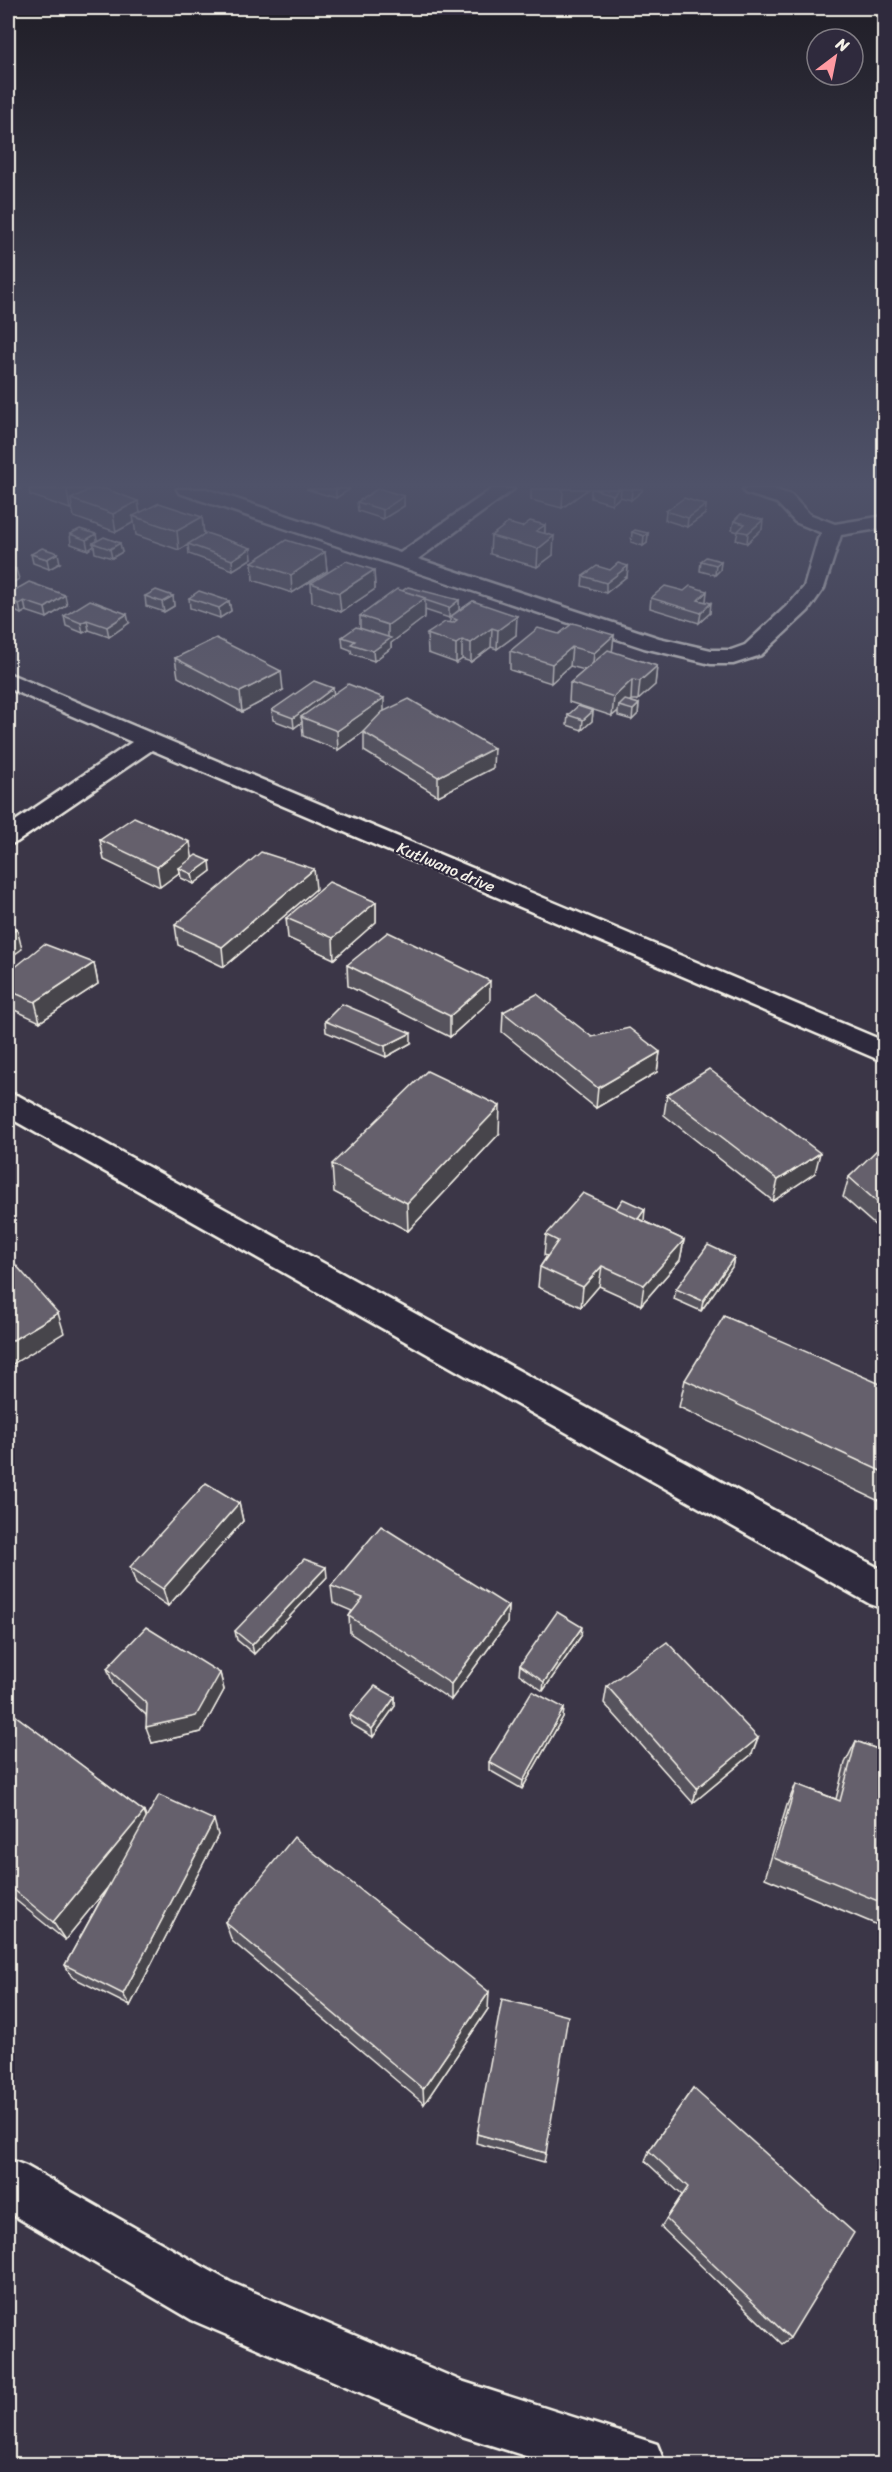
<svg xmlns="http://www.w3.org/2000/svg" width="892" height="2472" font-family="Sriracha,sans-serif">
<style>
.lines{fill:none;stroke-linecap:round;stroke-linejoin:round}
.minor-casing{stroke:#f4f1e8;stroke-width:5}
.minor{fill:#2f2a3d;fill-rule:evenodd}
.wall{fill:#57535d;stroke:#f4f1e8;stroke-width:1.5}
.shaded-wall{fill:#47444c;stroke:#f4f1e8;stroke-width:1.5}
.building{fill:#65616c;stroke:#f4f1e8;stroke-width:1.5}
.labels{text-anchor:middle;dominant-baseline:central;stroke-width:4.5;stroke-linejoin:round;paint-order:stroke}
.far-street-label{font-size:16px;fill:#f4f1e8;stroke:#2f2a3d}
</style>
<rect width="100%" height="100%" fill="#3b3647"/>
<filter id="ink" filterUnits="userSpaceOnUse"><feTurbulence type="fractalNoise" baseFrequency=".0167" numOctaves="2"/><feDisplacementMap in="SourceGraphic" scale="12" xChannelSelector="R" yChannelSelector="G"/><feConvolveMatrix kernelMatrix="1 2 1 2 8 2 1 2 1" color-interpolation-filters="sRGB"/></filter>
<g filter="url(#ink)">
<g class="lines">
<defs>
<g id="minor">
<path d="M177 489H206L400 553 492 489H514L418 559 659 638 711 650H731L745 645 792 601 804 587 818 539 822 533 795 522 777 503 745 493 743 489H773L791 495 809 514 835 524 884 516V528L841 535 824 588 808 611 761 655 733 664H711L644 648 179 493Z"/>
<path d="M8 673 884 1041V1062L152 750 17 842 8 845V826L132 742 8 688Z"/>
<path d="M8 1093 19 1096 884 1571V1609L870 1604 8 1117Z"/>
<path d="M8 2159 26 2166 230 2282 461 2381 657 2444 665 2464H551L459 2435 192 2320 8 2212Z"/>
</g>
</defs>
<use href="#minor" class="minor-casing"/>
<use href="#minor" class="minor"/>
</g>
<g class="wall">
<path d="M29 489H106L140 513 202 517 204 534 252 558 233 570 189 554 188 545 179 550 136 535 134 522 116 532 74 517 72 508 70 509 30 495Z"/>
<path d="M306 489H349L336 498Z"/>
<path d="M531 489H588L562 508 531 500Z"/>
<path d="M591 489H642V491L631 500 620 497 612 504 591 498Z"/>
<path d="M404 496V506L383 519 358 511 357 502Z"/>
<path d="M706 505 705 514 687 527 665 520 666 511Z"/>
<path d="M741 514 762 529 747 543 736 540 738 532 732 530 734 521Z"/>
<path d="M545 525V534L553 555 537 567 490 554 491 536 522 527Z"/>
<path d="M632 532 648 533 647 543 643 546 631 542Z"/>
<path d="M70 534 98 541 122 552 112 558 95 553 94 546 88 550 71 544Z"/>
<path d="M325 552 327 571 292 593 253 580 252 562Z"/>
<path d="M31 554 60 563 49 569 33 563Z"/>
<path d="M701 561H721L720 570 715 575 700 571Z"/>
<path d="M628 566 627 576 606 593 582 586 583 576Z"/>
<path d="M374 570 375 589 341 612 312 602 311 583Z"/>
<path d="M402 591 459 600V610L449 618 425 610V617L391 643V648L374 661 352 654 351 650 343 647 342 637 360 629V616Z"/>
<path d="M707 591 705 602 710 613 699 623 650 608 651 598Z"/>
<path d="M8 594 67 605 47 618 26 611 21 614 8 608Z"/>
<path d="M145 596H173L174 606 164 612 146 606Z"/>
<path d="M189 598 229 601 231 611 220 618 190 608Z"/>
<path d="M473 601 516 635 497 649 491 647 471 662 462 659 456 663 428 653 427 634 450 622V617Z"/>
<path d="M64 616 129 623 109 637 89 630 83 633 66 626Z"/>
<path d="M559 634 614 635 612 652 657 666 655 685 638 700H631L629 701 639 704 638 714 632 720 618 716V711L612 716 569 702 570 683 585 670 570 666 551 683 510 670V651Z"/>
<path d="M175 658 283 690 242 712 178 677Z"/>
<path d="M334 695 384 711 493 768 438 796 364 751V732L338 750 303 736 302 722 294 728 273 720 272 710Z"/>
<path d="M593 711 592 721 582 730 567 725 568 715Z"/>
<path d="M100 840 193 858 211 871 194 884 181 878 180 872 160 887 104 860Z"/>
<path d="M316 889 224 967 178 945 175 925Z"/>
<path d="M376 902V922L334 959 288 938 286 918Z"/>
<path d="M94 963 98 984 40 1022 8 1007V973Z"/>
<path d="M347 965 490 1001 450 1037 348 986Z"/>
<path d="M503 1012 592 1037 660 1052 657 1072 596 1108 502 1032Z"/>
<path d="M325 1021 411 1043 386 1057 326 1032Z"/>
<path d="M667 1095 815 1173 773 1201 664 1115Z"/>
<path d="M499 1134 408 1231 334 1192 332 1164Z"/>
<path d="M885 1147V1234L843 1197 849 1177Z"/>
<path d="M616 1209H645L643 1221 684 1240 680 1260 641 1305 599 1286 581 1307 538 1287 540 1267 547 1256 544 1255 546 1235Z"/>
<path d="M734 1257 732 1267 701 1311 674 1299 676 1289Z"/>
<path d="M685 1380 885 1386V1494L881 1502 679 1407Z"/>
<path d="M239 1503 243 1521 168 1606 136 1584 130 1567Z"/>
<path d="M327 1577 254 1654 237 1640 235 1631Z"/>
<path d="M331 1586 508 1606 507 1623 451 1700 350 1633 349 1616 352 1611 333 1603Z"/>
<path d="M581 1636 543 1691 519 1674 520 1665Z"/>
<path d="M107 1668 220 1673 224 1690 201 1732 152 1743 146 1715 113 1684Z"/>
<path d="M607 1686 752 1754 693 1803 604 1703Z"/>
<path d="M395 1697V1706L373 1737 351 1724 350 1715Z"/>
<path d="M564 1708 563 1717 522 1789 489 1770V1762Z"/>
<path d="M8 1710 144 1812 146 1818 218 1835 130 2006 72 1977 65 1965 107 1888 65 1940 8 1894Z"/>
<path d="M856 1741 885 1752V1928L765 1878 787 1805 796 1784 836 1799 845 1763Z"/>
<path d="M225 1922 488 2009 424 2104 232 1941Z"/>
<path d="M693 2088 790 2338 782 2344 661 2227 682 2195 645 2161 649 2151Z"/>
<path d="M477 2134 546 2153 544 2162 476 2143Z"/>
</g>
<g class="shaded-wall">
<path d="M8 489H20L8 496Z"/>
<path d="M70 489H95L71 499 72 508 70 509 67 491Z"/>
<path d="M336 489H349V490L336 498Z"/>
<path d="M564 489H588L562 508 563 490Z"/>
<path d="M619 489H621L620 497 612 504 613 495Z"/>
<path d="M633 489H642V491L631 500 632 491Z"/>
<path d="M404 496V506L383 519V510Z"/>
<path d="M138 501 141 519 133 516 134 522 116 532 113 514Z"/>
<path d="M706 505 705 514 687 527 688 518Z"/>
<path d="M202 517 204 536 179 550 177 531Z"/>
<path d="M763 520 762 529 747 543 748 533Z"/>
<path d="M545 525 544 543 536 531Z"/>
<path d="M648 533 647 543 643 546 644 536Z"/>
<path d="M96 534 98 544 93 543 94 546 88 550 86 540Z"/>
<path d="M554 536 553 555 537 567 538 549Z"/>
<path d="M120 543 122 552 112 558 110 549Z"/>
<path d="M251 548 252 558 233 570 232 560Z"/>
<path d="M325 552 327 571 292 593 291 575Z"/>
<path d="M58 553 60 563 49 569 47 559Z"/>
<path d="M721 561 720 570 715 575 716 565Z"/>
<path d="M628 566 627 576 606 593V583Z"/>
<path d="M16 569 19 579 8 586V575Z"/>
<path d="M374 570 375 589 341 612 339 593Z"/>
<path d="M707 591 706 601 697 610 698 600Z"/>
<path d="M65 595 67 605 47 618 45 608Z"/>
<path d="M173 596 174 606 164 612 162 602Z"/>
<path d="M425 598V617L391 643V648L374 661 373 651 388 640V625Z"/>
<path d="M459 600V610L449 618V608Z"/>
<path d="M24 601 26 611 21 614 19 604Z"/>
<path d="M229 601 231 611 220 618 219 608Z"/>
<path d="M711 603 710 613 699 623 701 613Z"/>
<path d="M127 614 129 623 109 637 107 627Z"/>
<path d="M517 616 516 635 497 649 498 630Z"/>
<path d="M87 620 89 630 83 633 81 623Z"/>
<path d="M492 628 491 647 471 662V643Z"/>
<path d="M614 635 612 654 592 672 594 653Z"/>
<path d="M462 640V659L456 663V644Z"/>
<path d="M572 647 570 666 551 683 552 664Z"/>
<path d="M657 666 655 685 638 700 640 681Z"/>
<path d="M281 671 283 690 242 712 240 692Z"/>
<path d="M632 680 631 700 623 707 619 706 618 711 612 716 614 697Z"/>
<path d="M333 688 334 698 301 717 302 722 294 728 293 718Z"/>
<path d="M384 698V717L338 750 337 731Z"/>
<path d="M639 704 638 714 632 720 633 710Z"/>
<path d="M593 711 592 721 582 730 583 720Z"/>
<path d="M494 748 493 768 438 796V777Z"/>
<path d="M190 842 193 862 179 868 180 872 160 887 157 867Z"/>
<path d="M210 861 211 871 194 884 192 874Z"/>
<path d="M314 869 316 889 224 967 222 947Z"/>
<path d="M376 902V922L334 959 333 938Z"/>
<path d="M17 929 22 949 8 959V935Z"/>
<path d="M94 963 98 984 40 1022 35 1002Z"/>
<path d="M490 981V1001L450 1037V1016Z"/>
<path d="M411 1033V1043L386 1057 385 1046Z"/>
<path d="M660 1052 657 1072 596 1108 598 1088Z"/>
<path d="M500 1106 499 1134 408 1231 407 1203Z"/>
<path d="M820 1153 815 1173 773 1201 778 1180Z"/>
<path d="M645 1209 644 1220 633 1235 634 1224Z"/>
<path d="M684 1240 680 1260 641 1305 644 1285Z"/>
<path d="M734 1257 732 1267 701 1311 703 1301Z"/>
<path d="M602 1266 599 1286 581 1307 583 1287Z"/>
<path d="M58 1313 64 1333 8 1367V1343Z"/>
<path d="M239 1503 243 1521 168 1606 163 1589Z"/>
<path d="M326 1567 327 1577 254 1654 252 1645Z"/>
<path d="M508 1606 507 1623 451 1700V1684Z"/>
<path d="M582 1627 581 1636 543 1691 544 1682Z"/>
<path d="M220 1673 224 1690 201 1732 152 1743 146 1727Z"/>
<path d="M395 1697V1706L373 1737 372 1729Z"/>
<path d="M564 1708 563 1717 522 1789 523 1781Z"/>
<path d="M758 1738 752 1754 693 1803 697 1788Z"/>
<path d="M144 1812 152 1833 65 1940 53 1922Z"/>
<path d="M214 1820 218 1835 130 2006 123 1994Z"/>
<path d="M489 1992 488 2009 424 2104 423 2089Z"/>
</g>
<g class="building">
<path d="M90 489H106L138 501 113 514 71 499Z"/>
<path d="M377 489H381L404 496 383 510 357 502Z"/>
<path d="M593 489H619L613 495Z"/>
<path d="M684 498 706 505 688 518 666 511Z"/>
<path d="M159 503 202 517 177 531 133 516Z"/>
<path d="M741 514 763 520 748 533 738 531 745 524 734 521Z"/>
<path d="M530 521 545 525 536 531 554 536 538 549 491 536 508 523 522 527Z"/>
<path d="M80 529 96 534 86 540 70 534Z"/>
<path d="M635 530 648 533 644 536 632 532Z"/>
<path d="M206 533 251 548 232 560 188 544Z"/>
<path d="M104 537 120 543 110 549 93 543Z"/>
<path d="M286 540 325 552 291 575 252 562Z"/>
<path d="M42 548 58 553 47 559 31 554Z"/>
<path d="M706 557 721 561 716 565 701 561Z"/>
<path d="M346 561 374 570 339 593 311 583Z"/>
<path d="M618 563 628 566 606 583 583 576 597 566 610 570Z"/>
<path d="M8 566 16 569 8 575Z"/>
<path d="M29 582 65 595 45 608 24 601 19 604 8 599V594Z"/>
<path d="M665 586 684 591 690 586 707 591 698 600 711 603 701 613 651 598Z"/>
<path d="M408 587 459 600 449 608 425 600V598L402 591Z"/>
<path d="M397 589 425 598 388 625 360 616Z"/>
<path d="M156 590 173 596 162 602 145 596Z"/>
<path d="M199 591 229 601 219 608 189 598Z"/>
<path d="M90 600 127 614 107 627 87 620 81 623 64 616Z"/>
<path d="M473 601 517 616 498 630 492 628 471 643 462 640 456 644 427 634 445 622 453 623 457 620 450 617Z"/>
<path d="M573 623 614 635 594 653 572 647 552 664 510 651 538 628 559 634Z"/>
<path d="M356 627 391 638 373 651 351 644 355 641 342 637Z"/>
<path d="M216 638 281 671 240 692 175 658Z"/>
<path d="M608 650 657 666 640 681 632 680 614 697 570 683Z"/>
<path d="M314 681 333 688 293 718 272 710Z"/>
<path d="M348 684 384 698 337 731 301 717Z"/>
<path d="M409 699 494 748 438 777 363 732 382 712Z"/>
<path d="M625 700 639 704 633 710 619 706Z"/>
<path d="M578 706 593 711 583 720 568 715Z"/>
<path d="M134 817 190 842 157 867 100 840Z"/>
<path d="M261 852 314 869 222 947 175 925Z"/>
<path d="M196 855 210 861 192 874 179 868Z"/>
<path d="M329 882 376 902 333 938 286 918Z"/>
<path d="M8 924 17 929 8 935Z"/>
<path d="M388 932 490 981 450 1016 347 965Z"/>
<path d="M44 944 94 963 35 1002 8 990V973Z"/>
<path d="M537 994 592 1037 629 1028 660 1052 598 1088 503 1012Z"/>
<path d="M342 1004 411 1033 385 1046 325 1021Z"/>
<path d="M709 1069 820 1153 778 1180 667 1095Z"/>
<path d="M427 1071 500 1106 407 1203 332 1164Z"/>
<path d="M882 1145 885 1147V1209L849 1177Z"/>
<path d="M583 1193 684 1240 644 1285 602 1266 583 1287 540 1267 558 1241 546 1235Z"/>
<path d="M623 1199 645 1209 638 1219 616 1209Z"/>
<path d="M708 1245 734 1257 703 1301 676 1289Z"/>
<path d="M8 1256 58 1313 8 1343Z"/>
<path d="M724 1316 885 1386V1473L685 1380Z"/>
<path d="M206 1483 239 1503 163 1589 130 1567Z"/>
<path d="M381 1526 508 1606 451 1684 349 1616 363 1598 331 1586Z"/>
<path d="M304 1559 326 1567 252 1645 235 1631Z"/>
<path d="M557 1612 582 1627 544 1682 520 1665Z"/>
<path d="M146 1627 220 1673 196 1716 146 1727 147 1704 107 1668Z"/>
<path d="M667 1642 758 1738 697 1788 607 1686Z"/>
<path d="M375 1686 395 1697 372 1729 350 1715Z"/>
<path d="M532 1691 564 1708 523 1781 489 1762Z"/>
<path d="M8 1710 144 1812 53 1922 8 1885Z"/>
<path d="M856 1741 885 1752V1904L774 1858 796 1784 840 1801Z"/>
<path d="M159 1795 214 1820 123 1994 65 1965Z"/>
<path d="M294 1837 489 1992 423 2089 225 1922Z"/>
<path d="M502 1999 568 2016 546 2153 477 2134Z"/>
<path d="M693 2088 854 2233 790 2338 666 2219 688 2187 649 2151Z"/>
</g>
</g>
<linearGradient id="sky" x2="0" y2="1"><stop stop-color="#201e27"/><stop offset="0.58" stop-color="#4f5269"/><stop offset="1" stop-color="#4f5269" stop-opacity="0"/></linearGradient>
<rect width="892" height="836" fill="url(#sky)"/>
<g class="labels">
<g class="far-street-label">
<text transform="translate(446 867) rotate(23)">Kutlwano drive</text>
</g>
</g>
<rect width="892" height="2472" fill="none" stroke="#2f2a3d" stroke-width="30"/>
<rect x="15" y="15" width="862" height="2442" fill="none" stroke="#f4f1e8" stroke-width="2" filter="url(#ink)"/>
<g transform="translate(835 57) rotate(32)"><circle r="28" fill="#2f2a3d" stroke="#7e7a81" stroke-width="1.5"/>
<path d="M0-4.5L10 22L0 15L-10 22Z" fill="#ff9aa2"/>
<text y="-9" font-size="16" font-weight="bold" text-anchor="middle" fill="#f4f1e8">N</text>
</g>
</svg>
